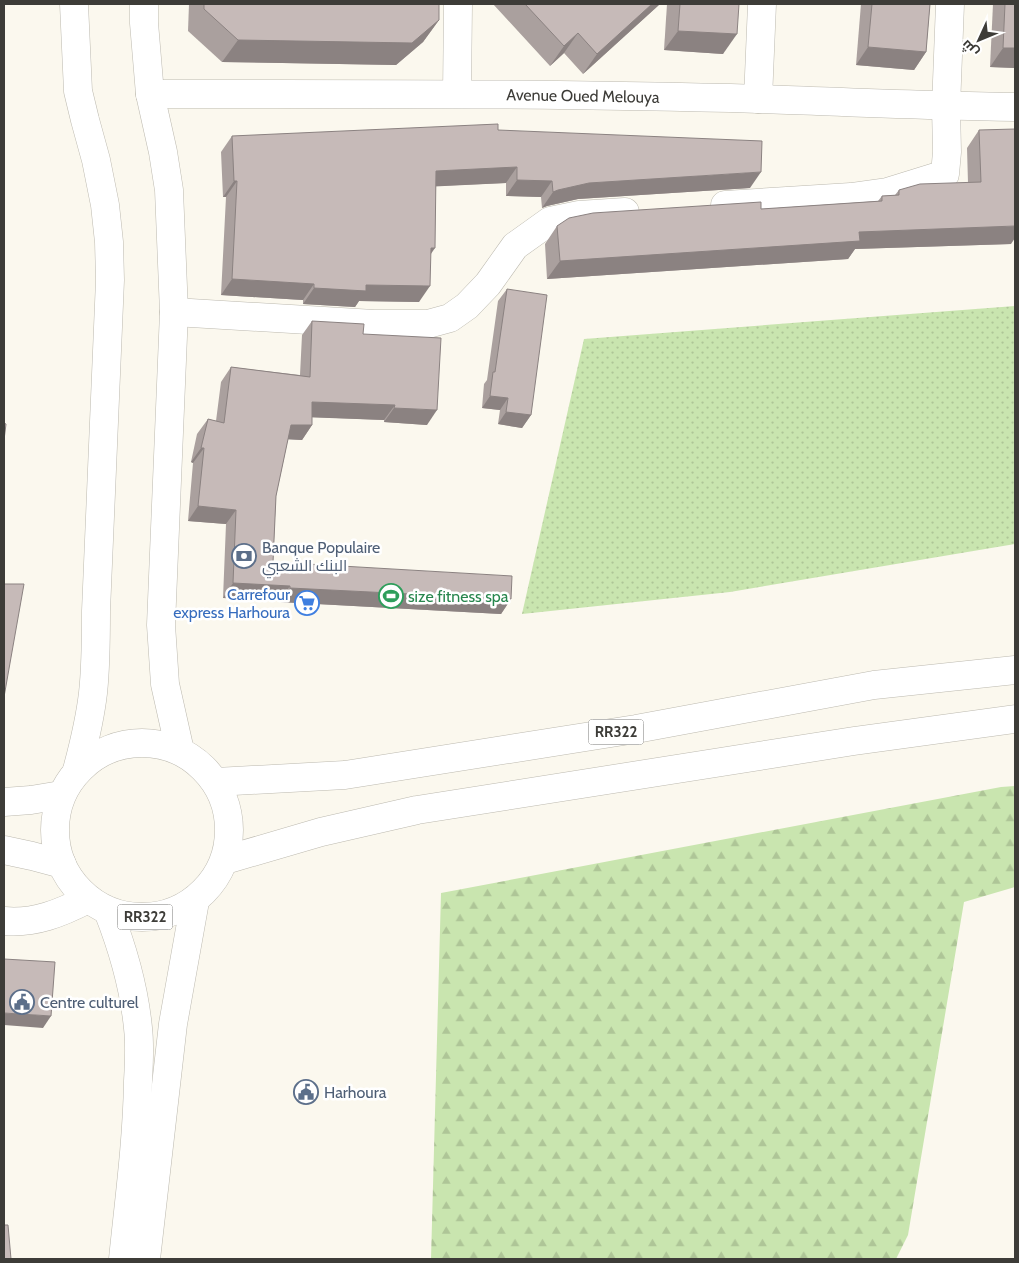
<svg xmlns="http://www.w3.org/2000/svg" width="1019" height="1263" font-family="Cabin,Cairo,sans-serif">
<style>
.green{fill:url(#green-dots)}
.forest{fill:url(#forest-firs)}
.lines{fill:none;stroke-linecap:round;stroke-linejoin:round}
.street-casing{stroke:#bcb9af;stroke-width:29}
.primary-casing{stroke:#bcb9af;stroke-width:29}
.street{stroke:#fff;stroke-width:28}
.primary{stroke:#fff;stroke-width:28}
.wall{fill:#aaa09e}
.shaded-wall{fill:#8b8281}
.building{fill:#c6bab8;stroke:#8b8281}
.labels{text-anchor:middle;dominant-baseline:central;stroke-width:5;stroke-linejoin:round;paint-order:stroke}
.shield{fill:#fff;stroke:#777674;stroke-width:1}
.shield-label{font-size:15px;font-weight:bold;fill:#3d3c38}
.street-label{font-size:16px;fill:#3d3c38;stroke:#fff}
.service-label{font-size:16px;fill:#4e5e75;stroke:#fff;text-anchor:start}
.shop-label{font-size:16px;fill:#366cbe;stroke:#fff;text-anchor:end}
.leisure-label{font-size:16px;fill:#27864d;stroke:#fff;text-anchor:start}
</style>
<defs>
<pattern id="green-dots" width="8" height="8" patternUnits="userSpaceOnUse" patternTransform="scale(1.25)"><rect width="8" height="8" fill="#c9e5af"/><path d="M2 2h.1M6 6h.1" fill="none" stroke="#aec597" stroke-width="1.8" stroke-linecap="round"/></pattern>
<pattern id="forest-firs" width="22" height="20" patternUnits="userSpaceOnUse" patternTransform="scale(1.25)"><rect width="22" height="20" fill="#c9e5af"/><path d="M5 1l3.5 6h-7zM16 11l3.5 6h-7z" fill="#aec597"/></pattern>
</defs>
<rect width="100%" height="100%" fill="#fbf8ee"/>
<path class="green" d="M1015 306V544L730 592 522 614 584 339Z"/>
<path class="forest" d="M1015 786V887L964 902 908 1235 896 1259H431L441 893 1001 787Z"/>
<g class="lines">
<defs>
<g id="street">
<path d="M74 4 78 91 85 120 96 160 105 205 109 242 110 280 96 611C96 639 96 666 93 693 90 719 84 744 77 770"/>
<path d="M144 4V23L150 94 163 152 169 190 174 312 161 625 165 684 180 751"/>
<path d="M150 94C353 94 556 93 759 99 844 102 930 106 1015 107"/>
<path d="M457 94 458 4"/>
<path d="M758 99 762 4"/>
<path d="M725 205 851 197 887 192 945 174 947 152 946 107 950 4"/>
<path d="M174 312 374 324H428L450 318 467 306 488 284 515 246 550 221 579 215 625 212"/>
<path d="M108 911C123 949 134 987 138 1028 140 1045 139 1064 138 1081 137 1141 129 1200 123 1259"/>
<path d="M4 921C34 924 61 913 88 899"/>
<path d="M146 1259 173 1024 195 901"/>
</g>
<g id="primary">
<circle cx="142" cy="830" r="87"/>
<path d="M216 782 345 775 636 729 874 685 1015 670"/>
<path d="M4 802 31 800 61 795"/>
<path d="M4 850 32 856 62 864"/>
<path d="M225 860 321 832 417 810 854 741 1015 719"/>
</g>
</defs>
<use href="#street" class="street-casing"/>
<use href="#primary" class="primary-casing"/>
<use href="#street" class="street"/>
<use href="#primary" class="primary"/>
</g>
<g class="wall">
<path d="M189 4H439V20L423 42 396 65 222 62 188 31Z"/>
<path d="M493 4H660L583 74 564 53 550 66Z"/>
<path d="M667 4H739L723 54 664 50Z"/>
<path d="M861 4H930L926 52 914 70 856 65Z"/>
<path d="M993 4H1015V68L990 67Z"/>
<path d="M498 130 750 188 578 199 547 206 542 208 541 197 506 196V183L436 186 430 255 419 302 359 301 355 307 303 304V300L221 295 226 197H223L221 152 232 136Z"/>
<path d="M979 130 1011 244 855 249 848 259 547 279 545 244 557 226 761 209 878 201 882 196 895 195 899 190 968 183 967 148Z"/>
<path d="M507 289 531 415 522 428 498 424 500 410 482 408 484 384 487 380 498 301Z"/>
<path d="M312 321 363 334 427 425 384 422V420L312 417V425L302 440 288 439 276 496 273 562 511 599 501 614 280 602V600L223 598 226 524 188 521 193 463 191 462 197 434 208 419 216 421 221 382 231 367 300 375 302 335Z"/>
</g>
<g class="shaded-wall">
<path d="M652 4H660L583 74 597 54Z"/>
<path d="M439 20 423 42 396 65 222 62 238 40Z"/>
<path d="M678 31 737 34 723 54 664 50Z"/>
<path d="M578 33 564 53 550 66 564 46Z"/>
<path d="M868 47 926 52 914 70 856 65Z"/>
<path d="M1003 48H1015V68L990 67Z"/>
<path d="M517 167 506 183 424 187 436 171Z"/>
<path d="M761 172 750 188 578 199 547 206 542 208 553 192 558 190 589 183Z"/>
<path d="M517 180 552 181 541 197 506 196Z"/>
<path d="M234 181H237L226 197H223Z"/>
<path d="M1015 226V238L1011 244 855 249 848 259 547 279 560 261 859 232Z"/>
<path d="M431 248H435L424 264Z"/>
<path d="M232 279 314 284 303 300 221 295Z"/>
<path d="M366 285 430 286 419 302 359 301 355 307 303 304 314 288Z"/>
<path d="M490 396 508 398 500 410 482 408Z"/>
<path d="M312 402 395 405 384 420 302 417Z"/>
<path d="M394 408 437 410 427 425 384 422Z"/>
<path d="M506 412 531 415 522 428 498 424Z"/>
<path d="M291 425H312L302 440 281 439Z"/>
<path d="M201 448H204L193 463 191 462Z"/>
<path d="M198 506 236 510 226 524 188 521Z"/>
<path d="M233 583 290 586 280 600 223 598Z"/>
<path d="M290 588 511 599 501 614 280 602Z"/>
<path d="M4 1013 51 1016 43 1028 4 1025Z"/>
</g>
<g class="building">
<path d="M204 4H439V20L412 43 238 40 204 9Z"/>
<path d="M525 4H652L597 54 578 33 564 46Z"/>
<path d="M680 4H739L737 34 678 31Z"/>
<path d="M872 4H930L926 52 868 47Z"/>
<path d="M1005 4H1015V48H1003Z"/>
<path d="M498 124V130L762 141 761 172 589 183 558 190 553 192 552 181 517 180V167L436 171 435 248H431L430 286 366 285V291L314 288V284L232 279 237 181H234L232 136Z"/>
<path d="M1015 129V226L859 232 860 241 560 261 557 226 569 218 593 213 761 202V209L882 201V196L899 195V190L920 184 981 182 979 130Z"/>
<path d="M507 289 547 295 531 415 506 412 508 398 490 396 493 372H495Z"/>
<path d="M312 321 364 324 363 334 441 338 437 410 394 408 395 405 312 402V425H291L276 496 273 562 512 576 511 599 290 588V586L233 583 236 510 198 506 204 448H201L208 419 224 423 231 367 310 377Z"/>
<path d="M4 423 6 424 4 440Z"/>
<path d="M4 584H24L4 697Z"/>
<path d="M4 959 55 962 51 1016 4 1013Z"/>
<path d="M4 1225H8L11 1259H4Z"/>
</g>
<defs>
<symbol id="bank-ring" viewBox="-11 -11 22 22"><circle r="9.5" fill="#fff" stroke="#5c6f8a" stroke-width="1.5"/><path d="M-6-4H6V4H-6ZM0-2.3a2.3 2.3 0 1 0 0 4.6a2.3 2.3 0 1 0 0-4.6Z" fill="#5c6f8a"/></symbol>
<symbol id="stadium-ring" viewBox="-11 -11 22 22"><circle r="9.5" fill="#fff" stroke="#2e9e5b" stroke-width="1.5"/><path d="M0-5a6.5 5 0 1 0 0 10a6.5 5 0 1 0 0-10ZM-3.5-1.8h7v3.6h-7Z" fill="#2e9e5b"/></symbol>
<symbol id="supermarket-ring" viewBox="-11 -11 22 22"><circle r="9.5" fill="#fff" stroke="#3f7fe0" stroke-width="1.5"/><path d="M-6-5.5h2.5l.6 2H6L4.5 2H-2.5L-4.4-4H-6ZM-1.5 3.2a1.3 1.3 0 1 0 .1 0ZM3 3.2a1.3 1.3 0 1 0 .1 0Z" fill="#3f7fe0"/></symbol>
<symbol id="civic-ring" viewBox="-11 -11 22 22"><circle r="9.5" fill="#fff" stroke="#5c6f8a" stroke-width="1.5"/><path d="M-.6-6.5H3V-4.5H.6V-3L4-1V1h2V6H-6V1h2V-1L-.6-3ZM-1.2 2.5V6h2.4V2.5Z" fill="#5c6f8a"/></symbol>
</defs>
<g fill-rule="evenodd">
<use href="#bank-ring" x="230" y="542" width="28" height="28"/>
<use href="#stadium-ring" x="377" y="582" width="28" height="28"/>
<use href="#supermarket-ring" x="293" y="589" width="28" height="28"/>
<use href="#civic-ring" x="8" y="988" width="28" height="28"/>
<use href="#civic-ring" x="292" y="1078" width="28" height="28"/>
</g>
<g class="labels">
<g class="shield">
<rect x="588.5" y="719.5" width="55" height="25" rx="4"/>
<rect x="117.5" y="904.5" width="55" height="25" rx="4"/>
</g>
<g class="shield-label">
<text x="616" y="732">RR322</text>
<text x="145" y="917">RR322</text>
</g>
<g class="street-label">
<text transform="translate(583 96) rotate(1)">Avenue Oued Melouya</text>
</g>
<g class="service-label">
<text x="262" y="547">Banque Populaire<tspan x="262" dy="18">البنك الشعبي</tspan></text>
<text x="40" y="1002">Centre culturel</text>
<text x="324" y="1092">Harhoura</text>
</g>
<g class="shop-label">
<text x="290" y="594">Carrefour<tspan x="290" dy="18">express Harhoura</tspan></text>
</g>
<g class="leisure-label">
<text x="408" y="596">size fitness spa</text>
</g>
</g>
<rect width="1019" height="1263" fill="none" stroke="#3d3c38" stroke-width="10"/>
<g transform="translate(979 40) rotate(226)" stroke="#ffffff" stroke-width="4" paint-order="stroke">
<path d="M0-4L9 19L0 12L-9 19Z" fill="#3d3c38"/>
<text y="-8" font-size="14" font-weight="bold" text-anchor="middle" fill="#3d3c38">ش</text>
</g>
</svg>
